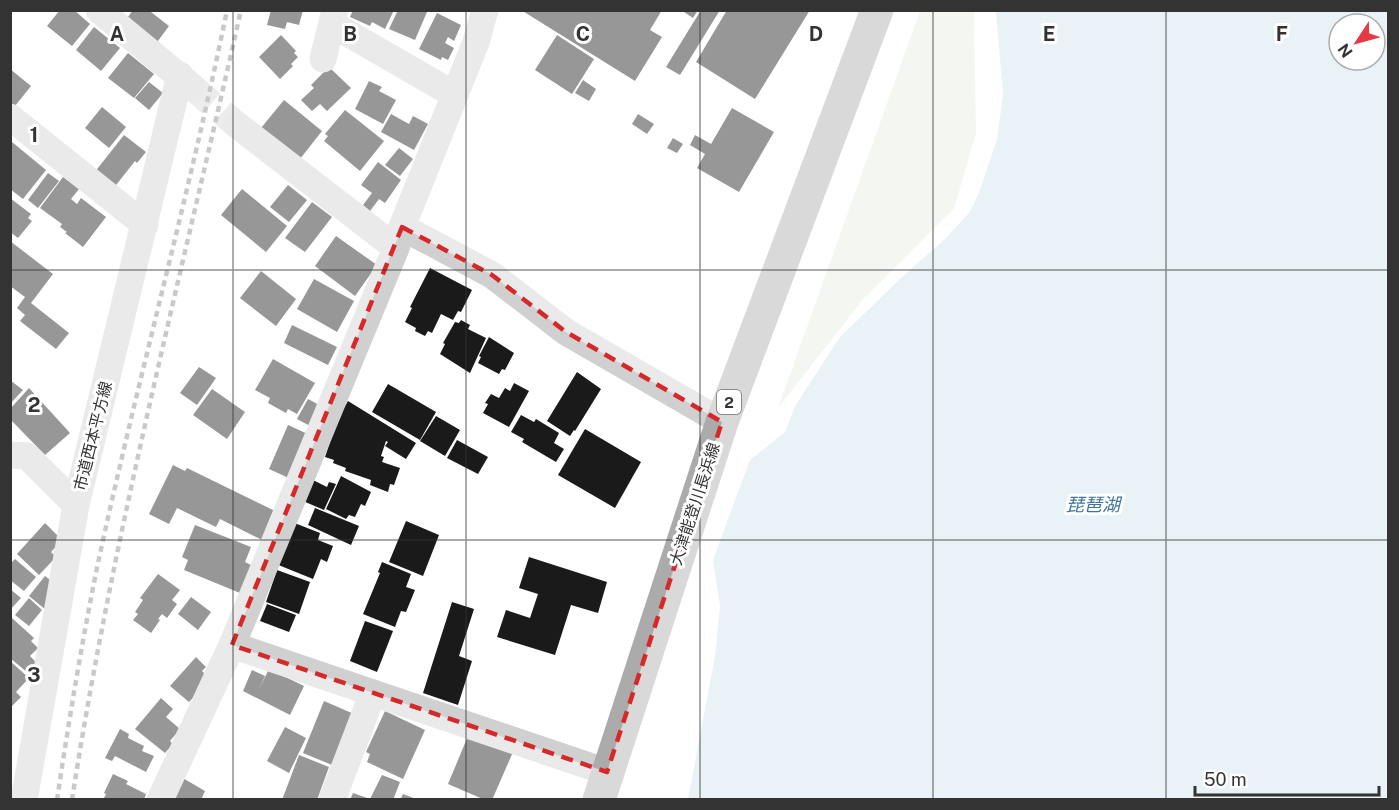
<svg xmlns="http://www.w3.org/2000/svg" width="1399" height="810" font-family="'Public Sans','Noto Sans JP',sans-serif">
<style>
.green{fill:#e6ecdf}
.water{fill:#cfe2ee;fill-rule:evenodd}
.building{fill:#1a1a1a}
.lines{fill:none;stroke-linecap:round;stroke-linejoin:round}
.minor-tunnel{stroke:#d6d6d6;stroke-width:27;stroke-dasharray:27 14;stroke-linecap:butt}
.minor{stroke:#d0d0d0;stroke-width:27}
.primary{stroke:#ababab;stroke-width:33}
.rail{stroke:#888;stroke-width:4.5;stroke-dasharray:6 4.5;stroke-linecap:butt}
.marked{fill:none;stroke:#d62828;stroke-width:4.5;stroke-dasharray:12 8;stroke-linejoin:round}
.grid{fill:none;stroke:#333;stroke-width:1.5;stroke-opacity:0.55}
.labels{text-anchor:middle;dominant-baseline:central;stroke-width:6;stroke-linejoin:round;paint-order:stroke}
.shield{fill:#fff;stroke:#707070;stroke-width:1.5}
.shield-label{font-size:15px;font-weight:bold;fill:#333}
.street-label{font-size:16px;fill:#333;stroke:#fff}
.water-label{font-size:18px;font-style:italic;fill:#3f7597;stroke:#fff}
.grid-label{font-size:20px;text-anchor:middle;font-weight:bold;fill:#333;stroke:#fff;stroke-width:6;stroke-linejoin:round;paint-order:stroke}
</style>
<rect width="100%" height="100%" fill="#fff"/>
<path class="green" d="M920 11H974L976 133 954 209 864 298 778 408Z"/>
<path class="water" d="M996 11H1388V799H688L715 656 720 606 713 560 750 460 785 432 795 406 840 337 901 278 946 238 969 213 979 193 997 139 1003 95ZM1339 24H1375V60H1339Z"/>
<g class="building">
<path d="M60 10H74L90 24 72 46 47 26Z"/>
<path d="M133 10H152L151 12 169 26 155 45 125 21Z"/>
<path d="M271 10H303L299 25 287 22 285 29 267 25Z"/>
<path d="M353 10H394L385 29 372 22 370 26 350 17Z"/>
<path d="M398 10H423L427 12 415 40 389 29Z"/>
<path d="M521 10H662L650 30 662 37 635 81Z"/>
<path d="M681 10H698L693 18Z"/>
<path d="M701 10H720L680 75 666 67Z"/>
<path d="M727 10H810L755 99 696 62Z"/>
<path d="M437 13 461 25 454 41 448 37 445 43 454 48 448 60 442 57 441 60 419 49Z"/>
<path d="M94 27 120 48 101 71 76 50Z"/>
<path d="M281 35 296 51 294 53 298 57 291 64 293 66 280 79 259 57Z"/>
<path d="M557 35 594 59 572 94 535 70Z"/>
<path d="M128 53 154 74 134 98 108 78Z"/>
<path d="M329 67 351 88 327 111 320 104 312 111 301 100 314 88 311 85Z"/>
<path d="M10 69 31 86 15 106 10 107Z"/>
<path d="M583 80 596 89 589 101 575 93Z"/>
<path d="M369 81 382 87 379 91 396 100 383 124 355 109Z"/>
<path d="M149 82 163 93 149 110 135 98Z"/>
<path d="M284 100 322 131 300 159 261 128Z"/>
<path d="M102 107 126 127 109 148 85 128Z"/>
<path d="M732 108 774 132 739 192 697 168 705 154 690 145 695 135 711 144Z"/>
<path d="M345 110 384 141 360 171 324 141 328 136 325 134Z"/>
<path d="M391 114 409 124 413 116 428 124 414 150 381 132Z"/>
<path d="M638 114 654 124 647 134 632 124Z"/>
<path d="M124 135 146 152 137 163 135 161 113 189 94 173Z"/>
<path d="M673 138 683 144 677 153 667 148Z"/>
<path d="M12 142 46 170 23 199 10 189Z"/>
<path d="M399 148 413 159 400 176 385 165Z"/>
<path d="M378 162 401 180 385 203 379 199 370 211 363 205 372 193 361 185Z"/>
<path d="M48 173 59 181 38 208 28 200Z"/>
<path d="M63 177 79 189 71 199 77 204 81 198 106 217 83 247 65 233 67 232 60 227 62 224 40 208Z"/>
<path d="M288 185 307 200 289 222 270 207Z"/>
<path d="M242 189 287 226 266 252 221 215Z"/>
<path d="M10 198 31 214 28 218 32 221 18 238 10 232Z"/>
<path d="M312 202 332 217 305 252 285 238Z"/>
<path d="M336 236 377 265 355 296 315 266Z"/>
<path d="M10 241 53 274 31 303 69 333 56 349 20 321 25 315 17 308 25 297 10 286Z"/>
<path d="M430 268 472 290 461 312 458 311 453 320 441 314 432 333 428 331 425 336 415 331 416 328 405 322 412 308 410 307Z"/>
<path d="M261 271 296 299 276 326 240 298Z"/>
<path d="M314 279 354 301 337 332 297 309Z"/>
<path d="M461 320 470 325 468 329 486 338 470 373 440 354 445 344 443 343 455 322 459 323Z"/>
<path d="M292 325 337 347 328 365 284 343Z"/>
<path d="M489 337 514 353 505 370 502 369 499 374 478 363 481 357 479 356Z"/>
<path d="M273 359 315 383 297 414 288 409 286 413 268 403 270 398 255 390Z"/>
<path d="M199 367 216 378 197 405 180 393Z"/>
<path d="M577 372 601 389 575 431 574 430 570 436 547 421Z"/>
<path d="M10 380 23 390 10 404Z"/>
<path d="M514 383 529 391 509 427 483 413 488 404 485 403 491 394 499 398 505 388 510 391Z"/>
<path d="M388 384 436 412 420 440 372 412Z"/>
<path d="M29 388 70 433 45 455 10 419V409Z"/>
<path d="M212 389 245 412 227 439 193 415Z"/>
<path d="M308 399 323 407 312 427 297 419Z"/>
<path d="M348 401 416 443 406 459 385 446 388 442 386 441 381 456 384 457 382 462 400 468 394 485 390 484 388 492 370 485 371 480 345 471 346 468 333 463 334 460 325 457 338 418Z"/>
<path d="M521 415 534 422 536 419 559 433 554 443 564 449 556 462 522 442 524 439 511 432Z"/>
<path d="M436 416 460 430 445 456 420 441Z"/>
<path d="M288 425 310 435 291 479 269 469Z"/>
<path d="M585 429 641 462 615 508 558 475Z"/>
<path d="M457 440 488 457 478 474 447 458Z"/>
<path d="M173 465 185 471 187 468 277 512 268 543 220 519 216 527 177 508 169 524 149 514Z"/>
<path d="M341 476 371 492 365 506 361 504 355 517 349 515 346 519 326 509Z"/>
<path d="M313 480 327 487 329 482 336 484 324 510 303 501Z"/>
<path d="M315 508 359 526 351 545 308 525Z"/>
<path d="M406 521 439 535 423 576 389 562Z"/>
<path d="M292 522 320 533 318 540 333 546 327 562 321 559 313 579 276 564Z"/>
<path d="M45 523 62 540 51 552 56 557 39 575 17 554Z"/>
<path d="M195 525 251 547 245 562 251 565 240 593 184 570 188 560 182 557Z"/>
<path d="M529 557 607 582 598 613 571 605 555 655 497 637 506 610 530 618 538 594 519 588Z"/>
<path d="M15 559 36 577 24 591 10 580V564Z"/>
<path d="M382 562 411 574 406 587 415 590 406 612 401 611 395 627 363 614 380 573 378 572Z"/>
<path d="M277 570 310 582 299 614 266 602Z"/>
<path d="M158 574 180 590 172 600 177 604 167 618 162 614 158 619 160 620 151 633 133 620 138 614 135 612 143 600 140 598Z"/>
<path d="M45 576 54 583 46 610 29 596Z"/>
<path d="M10 589 21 598 10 610Z"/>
<path d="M191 597 211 612 198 630 178 614Z"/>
<path d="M29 598 42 610 29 626 15 615Z"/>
<path d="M452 602 474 609 459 656 472 661 458 705 423 693Z"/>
<path d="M267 604 296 615 289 632 260 621Z"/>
<path d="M12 618 34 638 31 641 38 648 30 656 37 663 28 673 10 658Z"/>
<path d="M365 621 393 631 377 672 350 661Z"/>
<path d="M196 657 206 667 202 671 207 676 204 686 189 702 170 686Z"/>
<path d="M10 661 29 678 16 692 21 697 10 708Z"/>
<path d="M269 669 304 686 290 715 243 691 252 670 265 676 259 689Z"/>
<path d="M161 698 173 709 166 717 180 729 170 741 173 744 165 753 135 729Z"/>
<path d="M324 701 354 714 332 765 303 753Z"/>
<path d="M385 711 425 730 403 779 367 762 370 754 366 752Z"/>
<path d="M285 727 306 738 289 773 267 761Z"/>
<path d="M120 729 129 734 128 738 144 746 142 751 154 756 146 772 115 756 112 761 105 758Z"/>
<path d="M468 736 513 752 492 800H485L448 784Z"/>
<path d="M299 755 329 767 317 800H282Z"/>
<path d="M113 774 128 781 126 784 146 794 144 800H103L106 794 104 793Z"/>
<path d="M382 775 400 782 393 800H350L353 793 370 799Z"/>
<path d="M181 777 205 791 201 800H172Z"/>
<path d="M403 794 416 799V800H400Z"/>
</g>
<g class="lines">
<path class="minor-tunnel" d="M191 86 237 125"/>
<g class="minor">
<path d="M99 10 191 86"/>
<path d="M332 24 455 95"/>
<path d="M323 59 335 10"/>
<path d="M10 117 145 225"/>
<path d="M237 125 396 248"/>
<path d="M402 227 492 275 566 332 722 422"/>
<path d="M10 455 27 456 76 505"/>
<path d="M232 645 373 693 332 800"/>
<path d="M373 693 607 772"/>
<path d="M24 800 76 505 180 75"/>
<path d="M160 800 232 645 396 248 402 227 476 42 485 10"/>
</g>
<path class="primary" d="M599 800 722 422 877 10"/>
<g class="rail">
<path d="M57 800C69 720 82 641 98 563 138 378 189 196 227 10"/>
<path d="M72 800C113 534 182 273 241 10"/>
</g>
</g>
<path d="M0 0H1399V810H0ZM402 227 492 275 566 332 722 422 607 772 232 645Z" fill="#fff" fill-opacity=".55" fill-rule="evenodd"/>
<path class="marked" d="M402 227 492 275 566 332 722 422 607 772 232 645Z"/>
<path class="grid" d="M233 10V800M466 10V800M700 10V800M933 10V800M1166 10V800M10 270H1388M10 540H1388"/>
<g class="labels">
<rect class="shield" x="717" y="390" width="24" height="24" rx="4.5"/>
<g class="shield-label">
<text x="729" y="402">2</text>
</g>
<g class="street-label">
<text transform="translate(93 436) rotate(-76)">市道西本平方線</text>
<text transform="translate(695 504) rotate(-72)">大津能登川長浜線</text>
</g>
<g class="water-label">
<text x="1093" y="504">琵琶湖</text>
</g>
</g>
<g class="grid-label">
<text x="117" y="41">A</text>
<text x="350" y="41">B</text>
<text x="583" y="41">C</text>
<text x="816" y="41">D</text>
<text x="1049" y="41">E</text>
<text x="1282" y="41">F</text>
<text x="34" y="142">1</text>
<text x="34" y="412">2</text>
<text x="34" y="682">3</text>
</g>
<rect width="1399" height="810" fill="none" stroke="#333333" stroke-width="24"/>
<g transform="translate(1357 42) rotate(234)"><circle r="28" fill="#ffffff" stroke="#adadad" stroke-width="1.5"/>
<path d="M0-4.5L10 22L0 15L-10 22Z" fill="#e63946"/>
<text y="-9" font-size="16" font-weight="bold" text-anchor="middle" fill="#333333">N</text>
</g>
<path d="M1195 786v9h184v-9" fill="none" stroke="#333333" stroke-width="3"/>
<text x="1204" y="786" font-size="18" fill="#333333" stroke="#ffffff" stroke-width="4.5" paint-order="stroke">50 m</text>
</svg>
